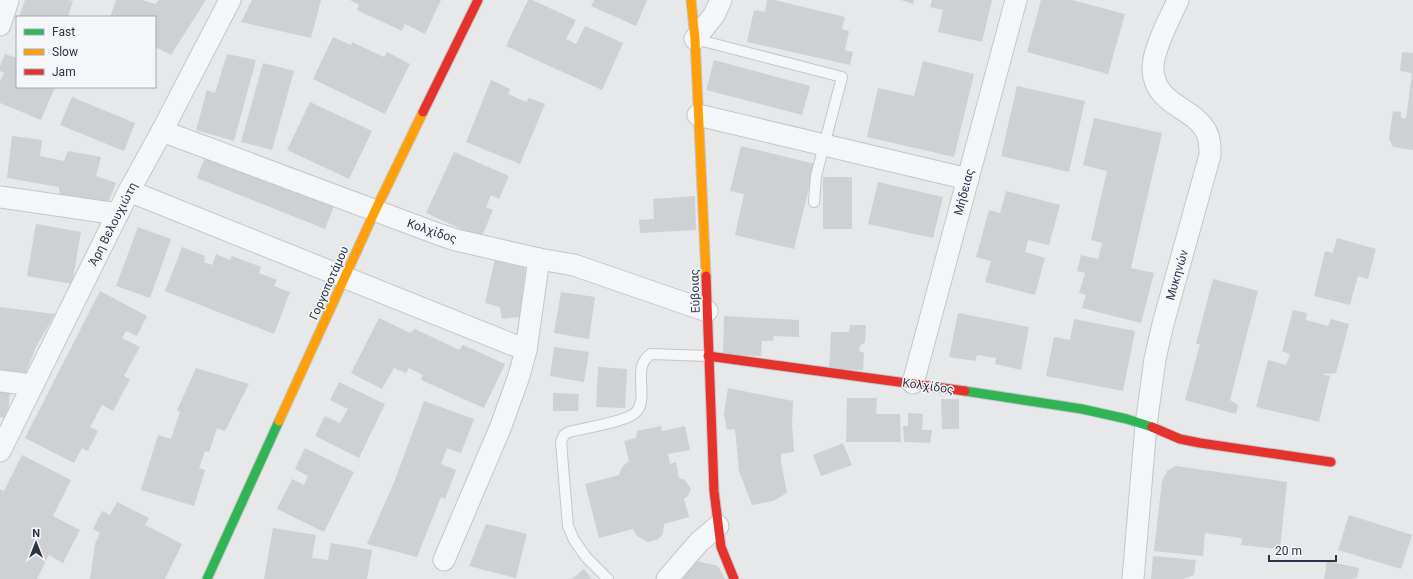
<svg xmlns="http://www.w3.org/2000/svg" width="1413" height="579" font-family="Roboto,sans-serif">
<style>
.building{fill:#ced0d3}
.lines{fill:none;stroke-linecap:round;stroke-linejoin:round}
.lane-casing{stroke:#c4c6c8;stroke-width:12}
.street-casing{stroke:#c4c6c8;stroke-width:23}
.fast-casing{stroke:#c4c6c8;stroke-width:11}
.slow-casing{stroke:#c4c6c8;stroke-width:11}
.jam-casing{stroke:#c4c6c8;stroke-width:11}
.lane{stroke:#f5f6f7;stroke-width:10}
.street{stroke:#f5f6f7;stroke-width:21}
.fast{stroke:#30b455;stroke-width:9}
.slow{stroke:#ff9f0a;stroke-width:9}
.jam{stroke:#e5322d;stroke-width:9}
.labels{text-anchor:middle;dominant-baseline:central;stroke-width:3;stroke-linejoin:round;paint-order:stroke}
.street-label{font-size:12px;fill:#2b3445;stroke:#f4f6f9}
</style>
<rect width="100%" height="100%" fill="#e6e8ea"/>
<g class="building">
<path d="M25 0H68L73 1 68 17H19Z"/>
<path d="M116 0H142L156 4 159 0H206L171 55 155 47V17H110Z"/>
<path d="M252 0H321L311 38 241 22Z"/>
<path d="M350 0H441L425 34 405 24 402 31 357 10 359 5Z"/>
<path d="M528 0H532L576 20 566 39 576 44 585 26 623 43 602 90 506 46Z"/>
<path d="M594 0H647L636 26 591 6Z"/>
<path d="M767 0H774L845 17 842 29 849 31 845 50 853 52 850 65 747 42 754 10 765 12Z"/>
<path d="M901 0H914L913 4Z"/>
<path d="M932 0H992L982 42 938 32 943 10 930 7Z"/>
<path d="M1041 0H1072L1125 14 1108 74 1027 52Z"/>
<path d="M333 37 351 45 352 42 384 57 387 52 410 64 385 114 313 79Z"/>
<path d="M1402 52 1413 53V150L1393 147 1389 139 1393 111 1401 112V118L1406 119 1412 73 1400 71Z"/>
<path d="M5 54 17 58V87H55L41 120 0 103V82L4 73 0 71V66Z"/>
<path d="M227 54 256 60 234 141 196 130 207 90 215 93Z"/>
<path d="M714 60 810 86 802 115 706 90Z"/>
<path d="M923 61 974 74 954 157 867 137 878 88 914 96Z"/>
<path d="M263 63 294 71 272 150 241 142Z"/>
<path d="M491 80 510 89 508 94 526 102 529 98 545 104 520 164 466 142Z"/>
<path d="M1017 86 1085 101 1069 172 1001 156Z"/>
<path d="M72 97 135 123 124 151 60 125Z"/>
<path d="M310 102 372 131 349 179 287 150Z"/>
<path d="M1094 118 1162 133 1131 268 1154 273 1141 323 1082 308 1086 295 1079 293 1085 273 1077 271 1081 255 1098 259 1102 243 1091 240 1107 171 1083 165Z"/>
<path d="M12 136 42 140 40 156 64 161 68 151 101 157 96 176 116 183 108 203 60 197 59 187 7 178Z"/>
<path d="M741 146 815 164 794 249 735 235 744 194 730 191Z"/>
<path d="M207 152 335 203 325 229 197 178Z"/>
<path d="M454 152 509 176 499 199 491 195 486 207 493 210 481 238 426 213Z"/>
<rect x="823" y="177" width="29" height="52"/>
<path d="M878 182 943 197 933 238 868 224Z"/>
<path d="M1006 191 1060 205 1049 245 1028 240 1025 252 1045 258 1035 295 985 282 991 261 976 257 989 210 1000 213Z"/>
<path d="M695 196 696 230 640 233 639 220 654 219 653 199Z"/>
<path d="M36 224 81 232 72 284 27 276Z"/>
<path d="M138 227 171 239 150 298 116 286Z"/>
<path d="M1337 238 1376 249 1368 279 1358 276 1350 305 1314 296 1325 251 1333 253Z"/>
<path d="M182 247 205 256 204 262 212 265 216 254 230 260 232 256 261 267 259 273 277 280 274 286 290 292 274 334 165 291Z"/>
<path d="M495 259 526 263 520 317 502 319 500 307 485 303Z"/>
<path d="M1213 279 1258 291 1230 400 1238 405 1236 414 1185 400 1200 344H1196Z"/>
<path d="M100 291 147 316 137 336 126 331 122 338 140 347 124 376 130 379 113 411 102 405 90 427 98 431 88 451 82 448 74 463 25 438Z"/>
<path d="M561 292 595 297 589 339 554 333Z"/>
<path d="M0 307 55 314 36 347 25 375 0 373Z"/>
<path d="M1293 310 1307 313 1306 320 1328 326 1331 319 1349 324 1336 373 1321 374 1330 376 1319 422 1256 407 1268 360 1286 365 1290 354 1282 351Z"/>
<path d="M958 313 1029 327 1021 370 995 364 996 358 977 355 975 361 949 357Z"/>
<path d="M724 316 799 320V337L774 336 773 341H762L761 356 723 355Z"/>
<path d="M379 318 410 333 415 329 459 350 463 345 505 364 484 408 421 380 423 375 409 368 406 373 394 368 382 389 351 373Z"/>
<path d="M1074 319 1135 331 1123 391 1046 376 1054 337 1070 340Z"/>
<path d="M850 325H866L865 342 860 346 859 351 864 353 863 370 829 369 831 332H849Z"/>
<path d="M554 347 589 352 584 382 550 376Z"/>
<path d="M598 367 627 369 625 408 596 407Z"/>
<path d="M196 368 249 384 225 431 217 428 209 452 205 451 199 468 205 470 194 506 141 490 158 435 171 439 180 412 177 410Z"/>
<path d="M339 382 385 404 359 458 315 436 325 416 340 423 348 409 330 400Z"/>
<path d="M0 388H10L8 418 0 417Z"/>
<path d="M728 388 793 401 792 424 794 452 781 454V462L787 493 773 501 752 505 739 471 735 429 727 430 724 414Z"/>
<path d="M553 393 579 394 578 411H553Z"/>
<path d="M847 398H877L876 414H900L901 442H846Z"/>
<path d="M941 399H959V429H942Z"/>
<path d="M424 401 474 419 461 453 447 448 441 464 456 470 445 499 441 497 417 557 367 544 395 480Z"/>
<path d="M908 413 923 414 922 430H932L930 443 904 442 903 426H908Z"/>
<path d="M661 426 662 431 685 426 690 450 668 454 670 464 676 462 679 478 685 480 691 489 688 496 684 499 689 517 664 524 663 534 658 539 648 542 637 536 633 529 599 538 585 484 619 475 622 467 629 461 624 441 636 438 637 431Z"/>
<path d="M843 443 852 465 821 476 813 455Z"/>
<path d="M305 448 354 472 324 532 277 509 292 479 304 485 308 476 295 469Z"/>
<path d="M22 455 71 480 53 516 80 530 63 563 49 555 37 579H0V489L4 491Z"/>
<path d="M1176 466 1287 482 1280 549 1241 545 1242 538 1205 533 1203 556 1154 551 1162 481 1167 471Z"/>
<path d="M117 502 149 518 145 525 182 544 165 579H90L95 544 100 533 93 529 102 511 110 515Z"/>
<path d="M1349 515 1412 535 1401 569 1338 550Z"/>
<path d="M486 524 527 534 516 578 469 566Z"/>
<path d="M273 528 316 535 312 558 328 560 331 543 372 550 367 579H264Z"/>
<path d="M1153 556 1196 560 1194 575 1183 579H1151Z"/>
<path d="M693 560 718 566 725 579H678Z"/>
<path d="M1327 561 1359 568 1357 578 1352 579H1324Z"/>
<path d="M584 569 592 579H572Z"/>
</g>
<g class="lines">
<defs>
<g id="lane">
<path d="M695 39 842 77 816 176 814 202"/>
<path d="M608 579 586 557 574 540 568 526 561 442 564 435 569 432C583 428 629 422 637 411 649 395 631 367 651 354L708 356"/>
</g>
<g id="street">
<path d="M0 25 8 0"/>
<path d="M695 39 714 15 721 0"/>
<path d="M698 115 968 179"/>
<path d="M162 131 438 234 456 240 539 259 574 265 707 311"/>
<path d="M129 191 526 350"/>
<path d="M0 197 118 214"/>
<path d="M0 381 32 385"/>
<path d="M913 383 1016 0"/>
<path d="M0 451 129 191 162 131 230 0"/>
<path d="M444 560 501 426 519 376 526 350 539 259"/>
<path d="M667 579 699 542 718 526"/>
<path d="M1133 579 1146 425 1155 359 1163 324 1210 155C1210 146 1210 138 1206 131 1193 107 1155 105 1153 70 1152 51 1170 18 1178 0"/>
</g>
<g id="fast">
<path d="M965 391 1082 409 1127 419 1152 427"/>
<path d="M207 579 279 421"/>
</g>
<g id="slow">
<path d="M691 0 695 39 706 276"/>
<path d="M279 421 375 211 423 112"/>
</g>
<g id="jam">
<path d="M423 112 478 0"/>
<path d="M706 276 714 491 721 547 734 579"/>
<path d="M708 356 965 391"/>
<path d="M1152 427 1180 439 1200 443 1331 462"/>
</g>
</defs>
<use href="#lane" class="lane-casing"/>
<use href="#street" class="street-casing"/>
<use href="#fast" class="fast-casing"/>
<use href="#slow" class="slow-casing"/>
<use href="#jam" class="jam-casing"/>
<use href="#lane" class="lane"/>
<use href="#street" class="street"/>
<use href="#fast" class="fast"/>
<use href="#slow" class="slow"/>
<use href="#jam" class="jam"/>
</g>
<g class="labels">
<g class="street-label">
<text transform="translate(964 192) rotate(-75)">Μήδειας</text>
<text transform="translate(113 224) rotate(-63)">Άρη Βελουχιώτη</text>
<text transform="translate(432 231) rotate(19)">Κολχίδος</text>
<text transform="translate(1177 275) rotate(-74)">Μυκηνών</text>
<text transform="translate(329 283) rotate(-66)">Γοργοποτάμου</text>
<text transform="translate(695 291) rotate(-92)">Εύβοιας</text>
<text transform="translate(928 386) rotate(8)">Κολχίδος</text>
</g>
</g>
<rect x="16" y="16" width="140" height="72" fill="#f4f6f9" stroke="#a4a8b1"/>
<rect x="24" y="29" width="20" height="6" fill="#30b455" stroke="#a4a8b1"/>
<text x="52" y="36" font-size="12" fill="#2b3445">Fast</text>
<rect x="24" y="49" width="20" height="6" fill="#ff9f0a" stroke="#a4a8b1"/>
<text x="52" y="56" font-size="12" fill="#2b3445">Slow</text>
<rect x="24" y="69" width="20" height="6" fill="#e5322d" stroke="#a4a8b1"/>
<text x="52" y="76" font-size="12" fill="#2b3445">Jam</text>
<g transform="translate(36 543)" stroke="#f4f6f9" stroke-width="3" paint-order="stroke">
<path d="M0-3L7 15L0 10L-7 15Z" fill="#2b3445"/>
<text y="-6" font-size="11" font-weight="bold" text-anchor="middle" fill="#2b3445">N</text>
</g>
<path d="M1269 555v6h67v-6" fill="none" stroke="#2b3445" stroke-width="2"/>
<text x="1275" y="555" font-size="12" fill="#2b3445" stroke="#f4f6f9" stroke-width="3" paint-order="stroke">20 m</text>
</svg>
